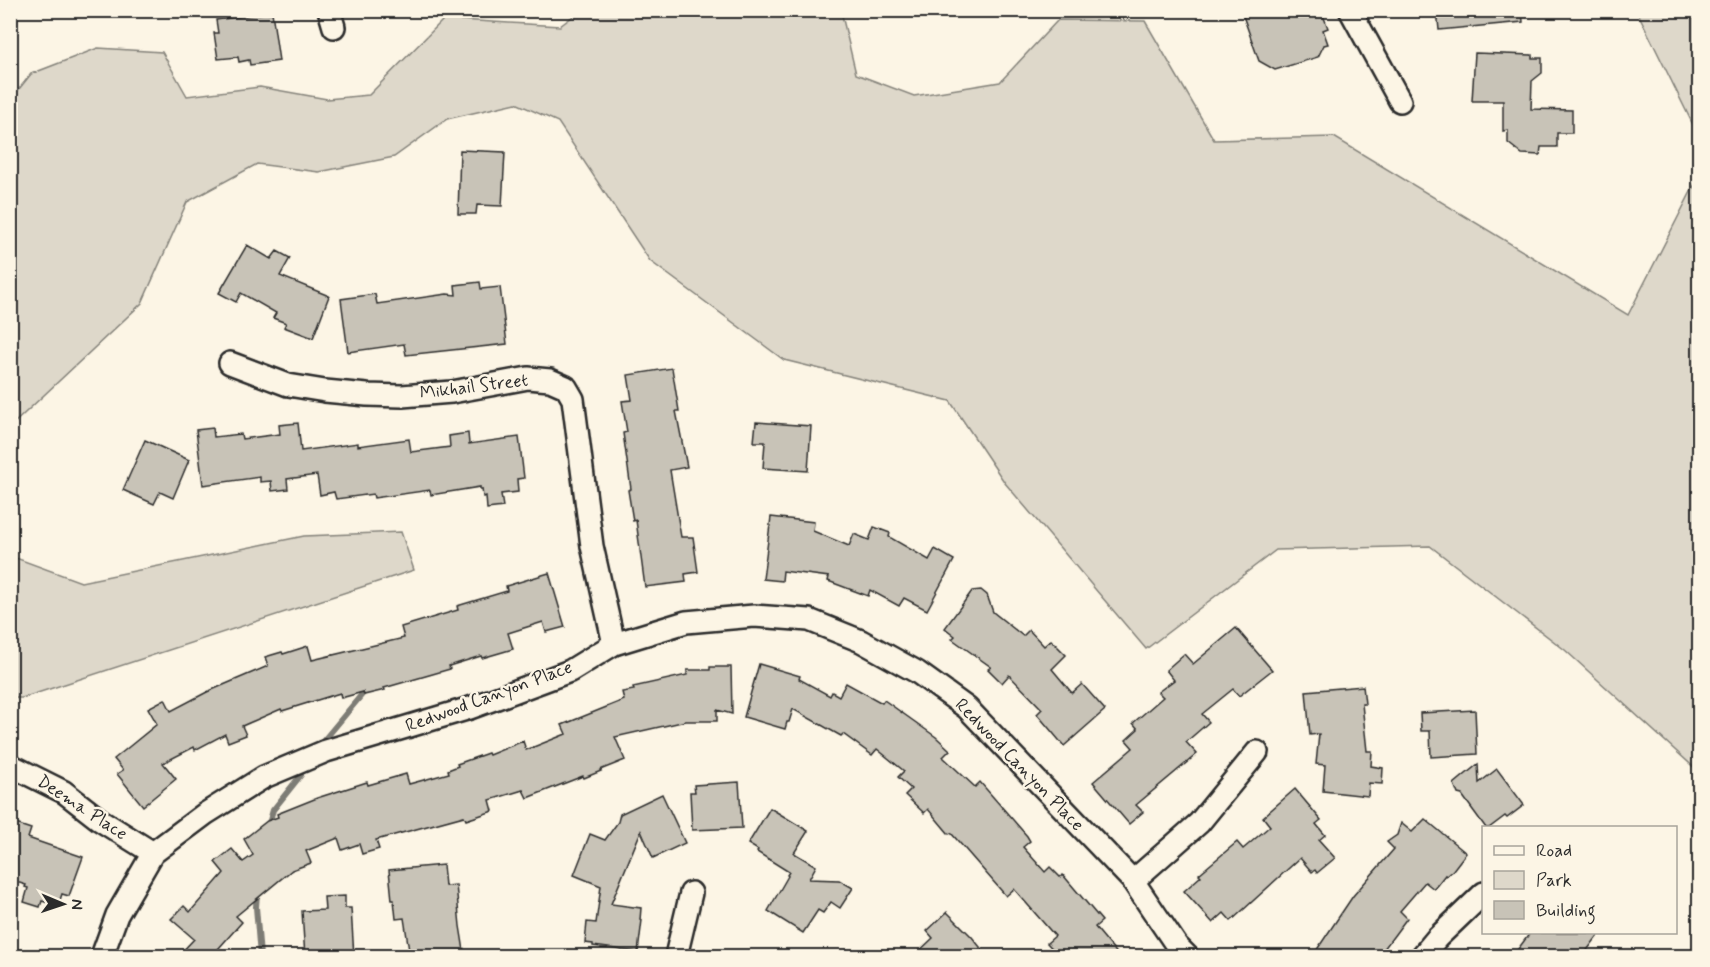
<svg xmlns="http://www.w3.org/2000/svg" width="1710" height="967" font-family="Mynerve,sans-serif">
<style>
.green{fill:#ded8ca;stroke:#84827a;stroke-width:1.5}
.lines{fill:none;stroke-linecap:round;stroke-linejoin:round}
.stream{stroke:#7d7b74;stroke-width:6}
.building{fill:#c8c3b7;stroke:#2b2b2b;stroke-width:1.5}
.street-casing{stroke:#2b2b2b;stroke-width:26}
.street{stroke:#fcf5e5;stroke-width:21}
.labels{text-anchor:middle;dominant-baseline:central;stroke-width:5;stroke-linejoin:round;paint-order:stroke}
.street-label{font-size:18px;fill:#2b2b2b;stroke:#fcf5e5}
</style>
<rect width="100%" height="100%" fill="#fcf5e5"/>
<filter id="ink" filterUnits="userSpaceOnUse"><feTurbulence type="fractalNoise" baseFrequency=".0167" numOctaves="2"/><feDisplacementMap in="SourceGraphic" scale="12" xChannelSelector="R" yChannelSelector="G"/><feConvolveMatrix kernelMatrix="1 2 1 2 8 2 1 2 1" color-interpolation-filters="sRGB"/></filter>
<g filter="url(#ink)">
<g class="green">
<path d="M580 11H841L856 74 914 96 1000 82 1058 20 1145 21 1214 140 1334 137 1628 315 1699 176V772L1565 650 1430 546 1276 550 1146 649 1005 483 950 401 784 360 650 261 558 122 516 103 447 119 394 157 319 172 257 164 187 202 142 303 11 426V99L31 74 98 48 162 52 187 96 260 87 327 99 369 95 444 19 560 26Z"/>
<path d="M1637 11H1699V137Z"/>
<path d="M401 532 414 570 22 698H11V551L13 557 81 582 304 536Z"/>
</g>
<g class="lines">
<g class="stream">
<path d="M320 745 364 692"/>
<path d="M268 827 273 810 301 775"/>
<path d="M257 893 256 907 260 956"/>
</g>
</g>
<g class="building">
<path d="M1241 10H1321L1328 28 1323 30 1328 44 1324 45 1318 57 1275 70 1259 61Z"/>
<path d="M1437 10H1522L1523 22 1439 30Z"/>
<path d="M272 12 279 61 250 65 249 60 239 62 238 57 218 59 214 33H218L216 20Z"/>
<path d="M1475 53 1532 55V58H1542V73L1532 81 1531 109 1572 110V133H1557V147H1541L1540 155 1522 154 1508 143V130L1503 131V101H1472Z"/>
<path d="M460 150 505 152 502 206 477 205 476 214H458Z"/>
<path d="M247 245 271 259 277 251 290 258 280 276 329 296 313 338 284 327 286 323 273 318 276 313 241 293 236 302 219 293Z"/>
<path d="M480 282 481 289 500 287 507 344 406 355 404 344 348 352 341 299 375 294 377 304 447 294 456 295 455 285Z"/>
<path d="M672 368 679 411H676L687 467 670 470 681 537H693L698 572 685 574 686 582 645 587 636 520 633 521 628 490 631 489 623 433 627 432 622 401 632 400 628 375Z"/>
<path d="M756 422 811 426 808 471 763 468 765 442H754Z"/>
<path d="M298 423 301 451 358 443V446L409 439 411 452 450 447 449 436 468 433 469 444 519 437 524 478 517 479 518 492 501 494 503 507 487 509 486 496 483 497 482 489H480V487L431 495 430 490 374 498 373 494 336 499 334 492 320 495 317 475 287 479 288 489 272 491 271 481 260 482V477L203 485 196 430 213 428 214 437 241 434 242 439 280 434 279 425Z"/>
<path d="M145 440 189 460 173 498 160 492 154 504 123 490Z"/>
<path d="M771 517 814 522 813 531 849 546 854 534 869 540 874 527 890 533 889 537 929 560 935 549 954 560 927 610 904 598 899 606 870 590 868 596 828 581 829 577 783 571 782 581 763 579Z"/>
<path d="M549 573 565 627 546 632 543 622 508 633 513 649 482 658 481 656 449 666 450 669 384 688 385 690 364 695 363 692 341 698 340 693 282 711 281 709 242 726 246 735 228 742 225 734 195 750 194 747 163 763 176 779 143 806 117 774 123 770 114 759 157 724 148 708 165 699 171 711 207 692 268 666 265 657 282 652 283 654 308 646 312 660 404 638 401 627 458 610 457 606 507 591 506 586Z"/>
<path d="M981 590 987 595 993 612 1023 636 1029 630 1044 646 1051 640 1066 655 1052 669 1072 693 1082 684 1105 710 1064 746 1037 714 1042 709 1009 675 1002 683 988 669 991 667 952 639 955 636 945 628 972 591Z"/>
<path d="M1236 628 1272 670 1239 696 1233 689 1202 714 1209 722 1186 742 1197 754 1136 805 1143 812 1129 824 1093 782 1133 748 1126 740 1138 729 1133 723 1163 697 1158 692 1174 680 1166 670 1184 654 1193 664Z"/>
<path d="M759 664 800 676 799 679 830 696 832 692 839 696 846 683 882 703 884 700 936 737 950 750 943 757 975 787 980 782 1027 836 1030 841 1023 847 1045 872 1050 867 1060 877 1063 875 1102 921 1095 927 1120 957H1060L1047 943 1055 936 1014 889 1006 896 951 833 949 834 928 809 924 813 905 795 911 789 898 777 904 771 877 749 872 755 843 734 841 736 793 709 789 722H787L785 729 744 717Z"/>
<path d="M710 667H731L732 714 717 710V721H686L615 737 625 760 600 770 601 771 584 778 583 776 527 798 523 790 490 800 493 811 466 820 464 816 376 840 379 849 362 854 359 844 342 850 338 838 306 851 311 863 292 870 236 916 242 922 211 957H177L194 939 171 919 184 906 190 912 224 873 215 862 232 849 243 862 253 855 244 839 267 821 278 817 277 814 317 798 367 782 368 785 406 774 409 784 449 773 448 770 458 766 457 764 488 753 489 755 523 741 526 750 566 734 562 725 624 700 622 692 634 690 633 687 687 675V670H710Z"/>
<path d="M1363 686 1365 704H1362L1367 751H1372L1371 766 1383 768 1382 784 1369 783 1368 796 1323 791 1325 765 1316 764 1319 734 1310 735 1306 691Z"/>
<path d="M1475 710 1477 754 1431 757 1430 731H1421L1420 713Z"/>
<path d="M1478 764 1479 783 1497 769 1524 805 1507 818 1505 816 1489 828H1486L1462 795 1458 794 1454 784Z"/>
<path d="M739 782 742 828 692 830 690 792H695L694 785Z"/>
<path d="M1295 789 1321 820 1316 824 1325 835 1319 840 1335 858 1317 873 1315 870 1312 872 1300 858 1231 921 1224 913 1213 923 1184 891 1201 876 1199 874 1237 842 1243 849 1270 826 1263 817Z"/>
<path d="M662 794 685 843 653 858 641 831 611 904 641 908 640 920H642L638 952 593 946V944L585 943 587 922 596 923 601 886 574 875 590 834 605 840 618 822 620 814Z"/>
<path d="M770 808 808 831 794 853 816 866 809 879 839 880 853 888 840 908 831 902 823 913 818 910 803 933 768 911 788 876 787 875 789 872 757 852 758 850 748 844Z"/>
<path d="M1425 819 1466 853 1453 870 1446 876 1445 875 1434 889 1425 882 1400 911 1407 918 1378 957H1312L1353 896 1394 849 1387 842 1397 835 1401 823 1412 832Z"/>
<path d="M10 822 31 829 28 838 83 857 69 896 62 894 58 906 42 901 40 907 24 902 28 888 25 887 26 885 10 880Z"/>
<path d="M443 865 445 886 456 885 460 926 465 957H410L404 918 396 919 394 900H392L389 870Z"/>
<path d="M345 896V908H351L354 957H305L302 911 325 910 324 897Z"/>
<path d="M947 912 972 937 988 957H913L933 938 927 931Z"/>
<path d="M1530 933H1600L1582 957H1512Z"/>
</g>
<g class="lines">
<defs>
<g id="street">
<path d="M329 10 334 27"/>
<path d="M1350 10 1400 101"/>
<path d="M230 363 288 385 325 391 367 395 402 396 452 392 528 378 550 380 566 387 573 399 592 546 614 644"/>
<path d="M10 765 64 792 100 820 153 853"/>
<path d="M1133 881 1199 823 1257 752"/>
<path d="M102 956 117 915 153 853 205 814 264 777 326 751 470 708 570 671 614 644 686 622 754 616 809 620 861 641 917 672 967 708 1133 881 1177 946 1187 956"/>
<path d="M676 956 691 893"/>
<path d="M1422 956 1437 938 1484 893"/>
</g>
</defs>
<use href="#street" class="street-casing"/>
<use href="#street" class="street"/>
</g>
</g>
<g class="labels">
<g class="street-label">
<text transform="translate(474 387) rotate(-7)">Mikhail Street</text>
<text transform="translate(489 697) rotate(-20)">Redwood Canyon Place</text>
<text transform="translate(1019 765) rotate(46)">Redwood Canyon Place</text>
<text transform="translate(82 808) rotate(33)">Deema Place</text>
</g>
</g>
<rect width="1710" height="967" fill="none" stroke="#fcf5e5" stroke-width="36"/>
<rect x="18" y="18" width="1674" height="931" fill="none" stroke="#2b2b2b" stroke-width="2" filter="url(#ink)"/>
<rect x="1482" y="826" width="195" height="108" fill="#fcf5e5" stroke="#a8a49b" stroke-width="1.5"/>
<rect x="1494" y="846" width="30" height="9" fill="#fcf5e5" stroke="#a8a49b" stroke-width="1.5"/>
<text x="1536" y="856" font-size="18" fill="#2b2b2b">Road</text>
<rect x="1494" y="871" width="30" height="18" fill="#ded8ca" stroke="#a8a49b" stroke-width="1.5"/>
<text x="1536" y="886" font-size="18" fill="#2b2b2b">Park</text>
<rect x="1494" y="901" width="30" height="18" fill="#c8c3b7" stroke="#a8a49b" stroke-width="1.5"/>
<text x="1536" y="916" font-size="18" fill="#2b2b2b">Building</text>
<g transform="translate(63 904) rotate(92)" stroke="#fcf5e5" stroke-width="4.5" paint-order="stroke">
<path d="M0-4.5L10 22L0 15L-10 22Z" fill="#2b2b2b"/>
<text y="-9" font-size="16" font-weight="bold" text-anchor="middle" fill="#2b2b2b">N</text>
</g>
</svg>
